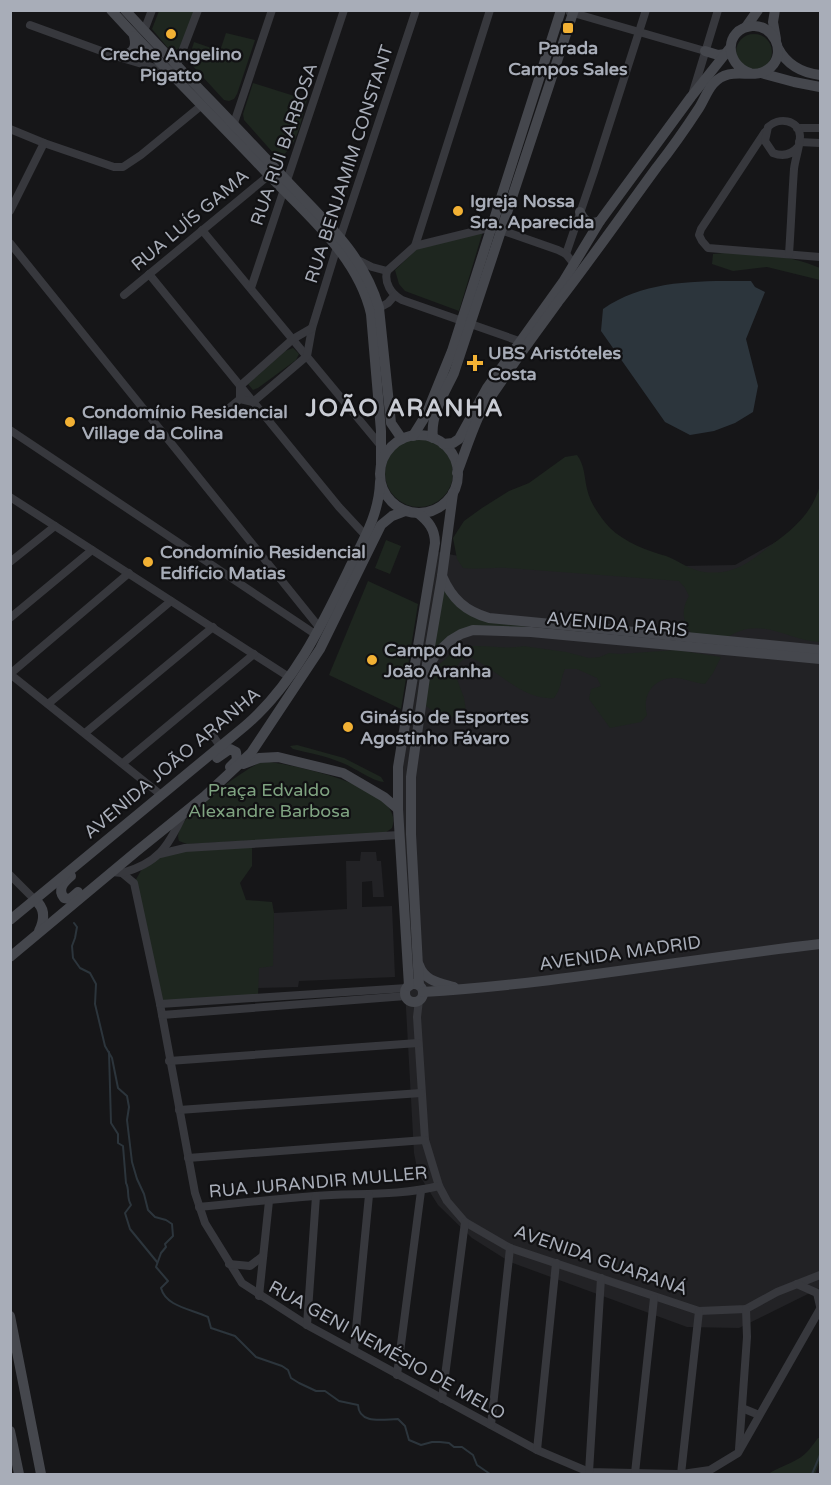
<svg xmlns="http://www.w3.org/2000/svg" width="831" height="1485" font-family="'Varela Round',sans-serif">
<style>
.built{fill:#222225}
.green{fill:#1e261f}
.water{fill:#2c353c}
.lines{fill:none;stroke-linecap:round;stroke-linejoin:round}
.stream{stroke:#2c353c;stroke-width:2}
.street{stroke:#37383d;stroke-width:8}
.secondary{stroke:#45474d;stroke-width:10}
.poi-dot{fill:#f2b134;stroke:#111113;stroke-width:2}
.labels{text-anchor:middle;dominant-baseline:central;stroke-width:4.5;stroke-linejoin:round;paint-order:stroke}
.poi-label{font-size:18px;font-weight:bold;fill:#a8adb8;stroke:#111113;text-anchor:start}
.street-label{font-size:18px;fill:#a8adb8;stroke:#111113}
.park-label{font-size:18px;fill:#7fa381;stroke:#111113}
.district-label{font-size:24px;font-weight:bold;letter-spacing:1.5px;fill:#c9ccd4;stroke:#111113}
</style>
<rect width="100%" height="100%" fill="#161618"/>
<g class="built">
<path d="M820 517V1288L739 1328 687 1327 510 1262 472 1238 438 1205 418 1173 414 1153 395 809 438 552 525 569 735 565Z"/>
<path d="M361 852H376L377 861H381L384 897H373L372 881 362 882V907L392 906 395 977 299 981 298 987 258 988V968L272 958 274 913 347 909 346 861H360Z"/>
</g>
<g class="green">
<path d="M159 11H194L181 47 174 51 168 48 152 29Z"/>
<path d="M226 33 255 40 237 94 234 99 229 101 224 100 191 64 189 58 194 42 220 51Z"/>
<circle cx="754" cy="52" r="18"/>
<path d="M253 83 307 100C301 119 298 147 280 157L275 155 244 120 243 114Z"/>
<path d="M483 231 459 311 405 291 399 284 395 270 418 248Z"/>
<path d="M746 251C771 255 797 258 820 268V280L767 267 733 271 712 264 713 254Z"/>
<path d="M293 348 299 354 296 360 258 388 253 390 248 384 285 351Z"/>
<circle cx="419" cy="473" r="34"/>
<path d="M577 455C585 466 584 476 587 489 590 503 600 517 610 528 624 542 648 551 666 556 679 561 690 570 704 572 711 573 723 573 731 570 744 567 756 557 766 549 791 531 812 515 820 485V642C785 640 760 614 725 639L692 634C682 620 681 610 689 596L685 588 679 581 507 568C493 567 478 570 463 568L457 559 453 538 464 521 482 508 509 491 529 483 565 457Z"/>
<path d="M386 540 401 546 390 574 375 568Z"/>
<path d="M368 581 418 604 401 709 329 675Z"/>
<path d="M443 587 460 609 527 627H483L431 657Z"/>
<path d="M523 646 566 652 589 658 600 657 609 653 619 654 676 650 721 657 713 673 705 684C694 683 682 677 673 678 652 679 642 696 647 715L641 722 610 728 589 699 591 689 601 686 597 678 577 669H565C560 680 562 688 554 698 522 701 496 668 468 656L459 663 454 671 464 698 466 711 460 720C441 712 426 713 417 694 423 679 431 671 443 661 447 658 450 654 453 651 470 640 503 651 523 646Z"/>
<path d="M297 745 344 758 381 777 384 782C374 782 352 766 340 762 326 756 309 753 293 749L290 746Z"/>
<path d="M269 762C295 765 407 788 392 828L385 833 187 844 179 841C170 820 233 779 250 768L259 763Z"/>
<path d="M252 845V866L240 883 246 900 272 902 274 913 273 966 259 968 258 997 160 1004 134 883 143 867 160 854Z"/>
<path d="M818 1438H820V1461L815 1474H768C777 1468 788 1465 798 1459 807 1454 812 1446 818 1438Z"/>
</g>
<path class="water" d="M751 281 755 287 765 292 746 339 758 386 753 412 735 423 714 431 690 435 665 422 601 331 603 309C646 279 700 281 751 281Z"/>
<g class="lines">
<g class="stream">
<path d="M74 923 77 927 75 938 72 946 73 958 80 968 90 973 96 984 95 1004 105 1046 112 1058 118 1088 127 1096 129 1107 127 1120 132 1162 137 1179 144 1194 148 1210 155 1217 166 1220 172 1224 173 1236 165 1244 166 1247 161 1253 156 1267 168 1281 161 1288C166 1307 192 1309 208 1317L211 1328 235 1336 256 1357 282 1366 288 1370 291 1378 299 1383 316 1391H325L339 1401 358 1405C359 1425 384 1419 398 1419L405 1426 409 1440 421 1445 432 1442H440L449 1443 454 1447H462L473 1455 477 1465 490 1474"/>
<path d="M109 1052 111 1123 118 1134V1143L123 1146 126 1183C130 1190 126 1197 131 1205L125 1213 130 1229 157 1262"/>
<path d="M812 1474 820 1455"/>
</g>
<g class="street">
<path d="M570 12 705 51"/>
<path d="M30 25 115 56 169 72 177 65 198 10"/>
<path d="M144 31 152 10"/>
<path d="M693 92 718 10"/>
<path d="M797 128H820"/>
<path d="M10 129 44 143 114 167H123L141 155 202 105"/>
<path d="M232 129 272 10"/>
<path d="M765 132 701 229 699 235 702 241 708 248 820 257"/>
<path d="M799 142 820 143"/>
<path d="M10 211 44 143"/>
<path d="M202 230 381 446"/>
<path d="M10 243 319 627"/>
<path d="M415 246 490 10"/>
<path d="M566 254 594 172 646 10"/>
<path d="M789 254C791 226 792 197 794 169 795 159 800 147 800 136 799 119 778 117 768 127L765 141 773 153C783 157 791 155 798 147"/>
<path d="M358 260 372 267 387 271"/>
<path d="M387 271 415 246 492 227 558 250 566 254 574 264"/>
<path d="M387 271C384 283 391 294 402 300L519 341"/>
<path d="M149 274 339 507 366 536"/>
<path d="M251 288 344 10"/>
<path d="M124 295 273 172"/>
<path d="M379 308 388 303 395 295"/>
<path d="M240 399 253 402 307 356 312 328 337 247 416 10"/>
<path d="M223 413 240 399V386L293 339 312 328"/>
<path d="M10 430 315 634"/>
<path d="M10 497 289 677"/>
<path d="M10 562 55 526"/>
<path d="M10 618 92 550"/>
<path d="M10 674 160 794"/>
<path d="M10 674 129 573"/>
<path d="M48 704 171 601"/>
<path d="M209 730 220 746"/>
<path d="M85 733 213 627"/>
<path d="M123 763 254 654"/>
<path d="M160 854 185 848 399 835"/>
<path d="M112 872 122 873 134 883 160 1004 195 1193 205 1223 242 1283 307 1325 537 1450 589 1472 678 1474"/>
<path d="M122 873C158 863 168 847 183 815"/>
<path d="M10 875 35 900"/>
<path d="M419 1000 417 1017 425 1140 439 1186 447 1201 465 1222 510 1248 699 1311 746 1309 777 1292 820 1275"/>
<path d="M160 1004 407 988"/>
<path d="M162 1015 406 996"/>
<path d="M169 1061 418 1043"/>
<path d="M179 1110 421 1093"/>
<path d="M188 1158 425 1140"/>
<path d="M199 1207C238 1203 276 1199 315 1196 357 1193 398 1196 439 1186"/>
<path d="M229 1264 250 1266 263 1256"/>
<path d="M797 1284 817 1293 820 1306"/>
<path d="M259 1296 269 1201"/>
<path d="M307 1325 316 1196"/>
<path d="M354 1350 369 1195"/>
<path d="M397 1375 421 1191"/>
<path d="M442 1399 465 1222"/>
<path d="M742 1408 759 1415"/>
<path d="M491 1425 510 1248"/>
<path d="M739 1449 747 1337 746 1309"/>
<path d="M537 1450 556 1263"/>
<path d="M589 1472 601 1278"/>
<path d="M635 1473 654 1298"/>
<path d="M681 1474 699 1311"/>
<path d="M682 1474 710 1470 738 1453 820 1309"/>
</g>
<g class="secondary">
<path d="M111 10C162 66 215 118 267 173 306 214 358 256 371 314L381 431V464"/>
<path d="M125 10C178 68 233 123 286 180 324 221 363 253 379 308L391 423 402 439"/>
<path d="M775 10 773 22 776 39"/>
<path d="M746 27 758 10"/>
<path d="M778 48C787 65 803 73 820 75"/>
<path d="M705 51 718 55 726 54"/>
<path d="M115 56C130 55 138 52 134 36"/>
<path d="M761 73 794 82 820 87"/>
<path d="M580 212C584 222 591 225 600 221"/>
<circle cx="419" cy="474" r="39"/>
<path d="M413 436 426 415 452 351 561 10"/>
<path d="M433 438C430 415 444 394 454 373L574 10"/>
<path d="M443 444 453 443 459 439 487 388 563 282 600 221 691 97 730 48"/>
<path d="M457 473C464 455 470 436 478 418 485 403 496 390 505 376 522 351 540 327 558 302 592 258 624 212 657 167 672 148 686 128 699 108 704 100 707 91 713 84 732 63 754 83 771 67 787 52 773 24 752 26 724 29 724 64 750 73"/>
<path d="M442 576C452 599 465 611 489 618L820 650"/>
<path d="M428 667 436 654 451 640 461 634 473 630 531 632 820 659"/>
<path d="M217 758 230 749 236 752 237 760 230 767"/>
<path d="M243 764 259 758 278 757 343 773 384 797 398 809"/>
<path d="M71 876C64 882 57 889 64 898L70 899 78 892"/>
<path d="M35 900C45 908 45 919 39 931"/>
<path d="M10 920 245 726C294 684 322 625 350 567 364 539 379 514 380 482"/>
<path d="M10 957 137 851 205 796 251 753 320 649 381 525 392 516 405 511"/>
<path d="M419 965C424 981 440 983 454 987"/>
<circle cx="414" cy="993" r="9"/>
<path d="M419 985 411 834V777L426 670 442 576 453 493"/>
<path d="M409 986 398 809V767L435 543C435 529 428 521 418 513"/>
<path d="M423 992C556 984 688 959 820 944"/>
<path d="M10 1316 41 1474"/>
<path d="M10 1431 19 1474"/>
</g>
</g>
<g class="poi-dot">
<rect x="562" y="22" width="12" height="12" rx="3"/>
<circle cx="171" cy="34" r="6"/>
<circle cx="458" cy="211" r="6"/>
<path d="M472 354h6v6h6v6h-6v6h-6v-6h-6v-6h6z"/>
<circle cx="70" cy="422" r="6"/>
<circle cx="148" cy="562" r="6"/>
<circle cx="372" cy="660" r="6"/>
<circle cx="348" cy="727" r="6"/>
</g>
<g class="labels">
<g class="poi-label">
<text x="568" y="48" text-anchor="middle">Parada<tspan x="568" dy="21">Campos Sales</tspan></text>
<text x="171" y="54" text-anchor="middle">Creche Angelino<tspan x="171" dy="21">Pigatto</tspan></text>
<text x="470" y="201">Igreja Nossa<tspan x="470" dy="21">Sra. Aparecida</tspan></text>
<text x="488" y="353">UBS Aristóteles<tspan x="488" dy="21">Costa</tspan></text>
<text x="82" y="412">Condomínio Residencial<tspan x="82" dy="21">Village da Colina</tspan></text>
<text x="160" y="552">Condomínio Residencial<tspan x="160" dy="21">Edifício Matias</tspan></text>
<text x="384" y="650">Campo do<tspan x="384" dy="21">João Aranha</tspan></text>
<text x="360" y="717">Ginásio de Esportes<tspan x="360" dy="21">Agostinho Fávaro</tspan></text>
</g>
<g class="street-label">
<text transform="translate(284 144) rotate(-71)">RUA RUI BARBOSA</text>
<text transform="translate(349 164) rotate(-72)">RUA BENJAMIM CONSTANT</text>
<text transform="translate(190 220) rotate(-40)">RUA LUÍS GAMA</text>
<text transform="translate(617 624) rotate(5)">AVENIDA PARIS</text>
<text transform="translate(172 763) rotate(-40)">AVENIDA JOÃO ARANHA</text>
<text transform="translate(620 953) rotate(-8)">AVENIDA MADRID</text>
<text transform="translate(318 1182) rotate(-5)">RUA JURANDIR MULLER</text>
<text transform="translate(601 1260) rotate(19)">AVENIDA GUARANÁ</text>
<text transform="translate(387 1350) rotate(29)">RUA GENI NEMÉSIO DE MELO</text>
</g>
<g class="park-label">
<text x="269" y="790">Praça Edvaldo<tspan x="269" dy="21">Alexandre Barbosa</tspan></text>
</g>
<g class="district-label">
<text x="405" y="408">JOÃO ARANHA</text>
</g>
</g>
<rect width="831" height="1485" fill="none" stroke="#a8adb8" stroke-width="24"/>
</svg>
